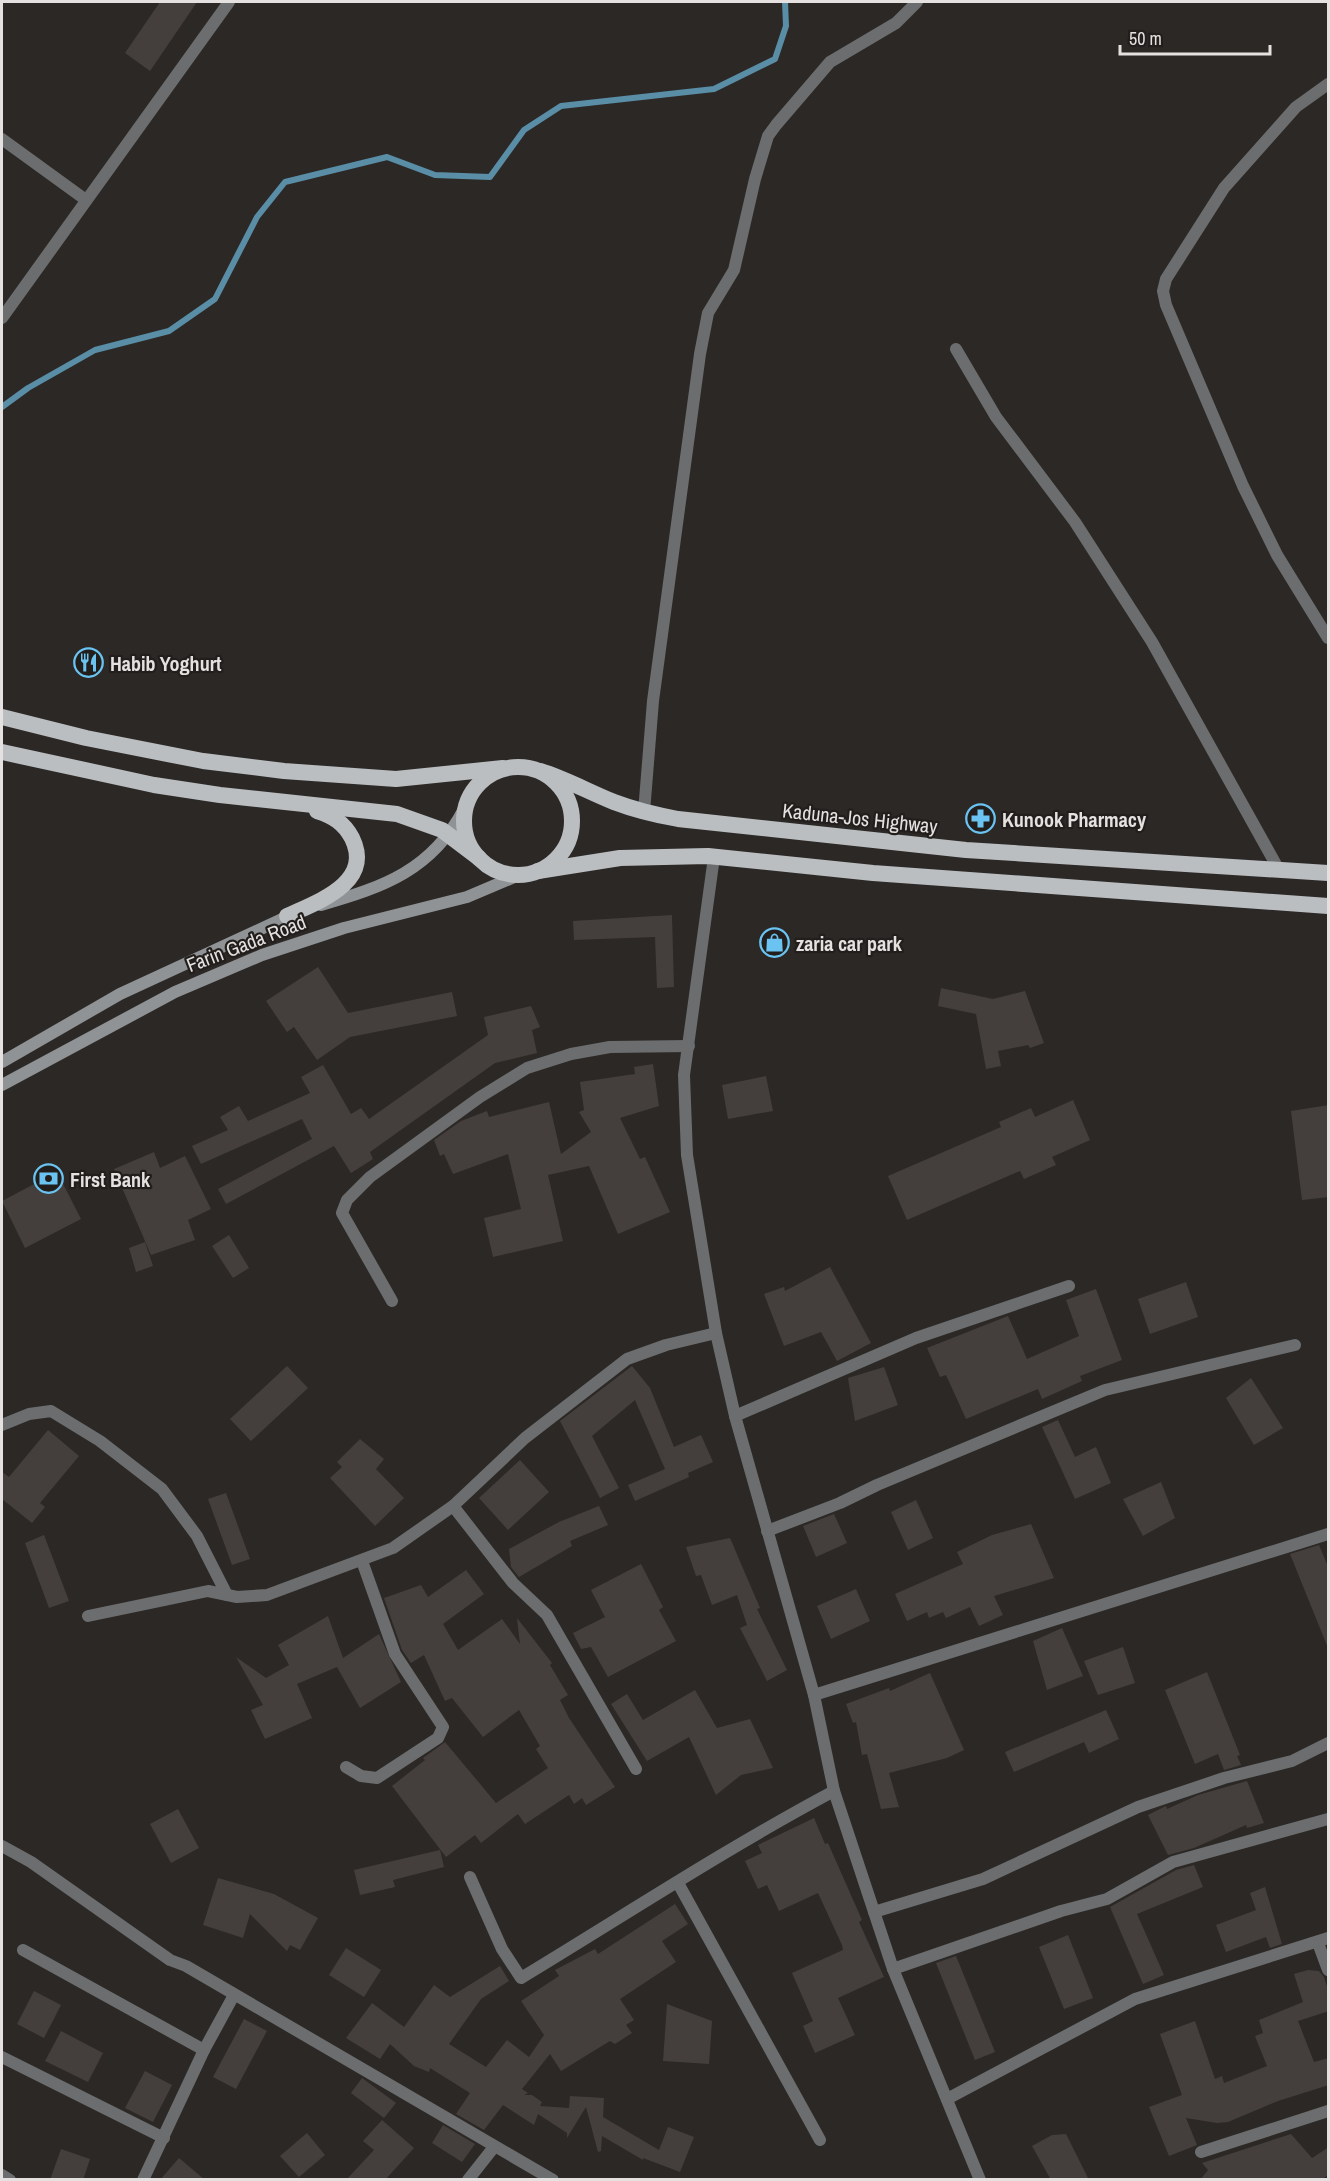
<svg xmlns="http://www.w3.org/2000/svg" width="1330" height="2181" font-family="'Archivo Narrow',sans-serif">
<style>
.lines{fill:none;stroke-linecap:round;stroke-linejoin:round}
.stream{stroke:#598ea6;stroke-width:6}
.building{fill:#443f3d}
.minor{stroke:#6b6d6e;stroke-width:12}
.secondary{stroke:#909395;stroke-width:12}
.trunk{stroke:#babec1;stroke-width:16}
.labels{text-anchor:middle;dominant-baseline:central;stroke-width:4.5;stroke-linejoin:round;paint-order:stroke}
.poi-label{font-size:20px;font-weight:bold;fill:#e4e1e0;stroke:#221e1c;text-anchor:start}
.street-label{font-size:20px;fill:#e4e1e0;stroke:#221e1c}
</style>
<rect width="100%" height="100%" fill="#2c2826"/>
<g class="lines">
<path class="stream" d="M2 407 28 388 95 350 169 331 215 299 257 217 285 182 387 157 435 175 490 177 524 130 561 106 714 89 775 59 786 26 785 2"/>
</g>
<g class="building">
<path d="M160 2H197L150 71 125 53Z"/>
<path d="M672 915 674 987 657 988 655 937 574 940 573 921Z"/>
<path d="M318 967 348 1013 452 992 457 1016 350 1037 317 1060 294 1027 287 1032 266 1001Z"/>
<path d="M941 988 993 999 1025 991 1044 1043 1030 1048 1028 1045 998 1051 1001 1066 986 1069 976 1014 938 1006Z"/>
<path d="M531 1006 540 1027 532 1030 537 1053 495 1063 370 1152 373 1159 351 1173 334 1146 226 1204 218 1189 312 1139 302 1119 201 1164 192 1146 228 1130 220 1117 239 1106 248 1121 310 1093 301 1077 323 1065 351 1114 361 1108 369 1119 488 1035 484 1017Z"/>
<path d="M653 1064 659 1106 620 1118 640 1159 645 1157 670 1212 618 1234 589 1166 548 1175 563 1241 493 1257 484 1218 521 1209 508 1154 453 1174 444 1154 440 1156 434 1140 461 1121 487 1111 489 1117 549 1102 561 1154 591 1132 579 1112 584 1110 580 1082 635 1074 634 1067Z"/>
<path d="M766 1076 773 1111 728 1119 722 1085Z"/>
<path d="M1073 1100 1090 1140 1052 1157 1056 1165 1024 1179 1020 1171 907 1220 888 1176 1001 1127 999 1122 1031 1108 1035 1117Z"/>
<path d="M1329 1105V1197L1302 1200 1291 1111Z"/>
<path d="M154 1152 160 1168 185 1156 211 1209 188 1220 195 1240 151 1255 114 1169Z"/>
<path d="M57 1172 81 1219 25 1248 2 1201Z"/>
<path d="M229 1235 249 1268 233 1278 212 1246Z"/>
<path d="M145 1242 153 1266 136 1272 129 1248Z"/>
<path d="M830 1267 871 1343 837 1361 821 1332 784 1346 764 1294 784 1287 785 1291Z"/>
<path d="M1186 1282 1198 1317 1150 1334 1138 1299Z"/>
<path d="M1096 1289 1122 1360 1080 1376 1082 1381 1042 1399 1038 1389 966 1419 946 1375 940 1377 927 1348 1008 1316 1027 1359 1079 1336 1066 1300Z"/>
<path d="M287 1366 308 1388 251 1441 230 1419Z"/>
<path d="M632 1366 650 1388 674 1447 701 1435 713 1462 688 1473 689 1477 635 1501 628 1485 665 1469 635 1400 592 1436 619 1488 600 1498 560 1421Z"/>
<path d="M884 1367 898 1405 855 1421 848 1378Z"/>
<path d="M1251 1378 1283 1428 1254 1445 1226 1398Z"/>
<path d="M1058 1420 1075 1457 1096 1447 1111 1483 1075 1499 1042 1427Z"/>
<path d="M48 1430 79 1456 40 1503 45 1507 32 1523 2 1499V1472L9 1477Z"/>
<path d="M360 1439 384 1459 376 1469 404 1498 375 1526 330 1478 342 1467 337 1462Z"/>
<path d="M520 1460 549 1492 508 1530 479 1498Z"/>
<path d="M1161 1482 1175 1518 1143 1536 1123 1499Z"/>
<path d="M226 1493 250 1559 232 1565 208 1499Z"/>
<path d="M916 1500 933 1538 908 1550 891 1512Z"/>
<path d="M599 1506 608 1525 570 1541 572 1546 519 1577 511 1567 509 1549 559 1522Z"/>
<path d="M834 1514 847 1543 816 1557 803 1526Z"/>
<path d="M1031 1524 1054 1578 994 1596 1003 1615 979 1626 970 1607 946 1618 943 1612 929 1618 927 1612 907 1621 895 1594 963 1564 957 1552 992 1535Z"/>
<path d="M44 1535 69 1601 49 1608 25 1543Z"/>
<path d="M730 1538 760 1608 757 1609 787 1670 767 1681 740 1628 747 1625 737 1595 712 1605 701 1575 696 1576 686 1547Z"/>
<path d="M1319 1545 1329 1569 1328 1648 1290 1554Z"/>
<path d="M641 1564 663 1607 659 1610 676 1641 608 1677 591 1647 581 1649 573 1633 605 1617 591 1590Z"/>
<path d="M466 1570 484 1594 443 1624 458 1650 502 1619 520 1644 517 1618 552 1663 550 1665 568 1695 560 1700 569 1718 615 1787 586 1805 582 1798 574 1804 569 1795 525 1824 518 1814 481 1843 475 1835 446 1857 392 1786 425 1760 423 1758 445 1742 496 1803 548 1768 536 1749 540 1746 519 1710 483 1737 452 1698 445 1701 424 1655 411 1663 402 1650 384 1598 421 1585 428 1597Z"/>
<path d="M856 1589 870 1621 831 1639 817 1606Z"/>
<path d="M328 1616 343 1658 379 1634 401 1682 360 1708 337 1667 297 1684 312 1718 265 1739 251 1710 263 1705 236 1657 266 1678 289 1665 278 1645Z"/>
<path d="M1062 1628 1083 1676 1047 1690 1033 1641Z"/>
<path d="M1123 1647 1135 1683 1098 1695 1084 1661Z"/>
<path d="M1207 1672 1240 1755 1237 1756 1241 1765 1224 1770 1218 1754 1195 1764 1165 1690Z"/>
<path d="M930 1673 964 1750 947 1758 889 1773 899 1807 881 1809 867 1754 862 1755 856 1722 853 1723 846 1704 889 1688 890 1691Z"/>
<path d="M695 1690 717 1728 750 1719 773 1768 741 1775 716 1795 689 1737 647 1761 611 1704 627 1694 643 1720Z"/>
<path d="M1106 1710 1119 1739 1089 1753 1084 1742 1014 1772 1005 1752Z"/>
<path d="M1247 1781 1264 1823 1247 1828 1246 1825 1194 1848 1168 1855 1148 1815 1166 1806 1167 1809 1198 1795Z"/>
<path d="M178 1809 199 1848 171 1863 150 1824Z"/>
<path d="M814 1818 825 1844 828 1843 862 1920 859 1922 884 1977 838 1998 855 2035 815 2053 803 2026 813 2021 792 1973 843 1950 842 1945 818 1893 779 1911 767 1885 758 1889 745 1861 762 1853 758 1845Z"/>
<path d="M440 1850 444 1867 393 1880 395 1887 360 1895 354 1870Z"/>
<path d="M1194 1865 1203 1887 1137 1914 1164 1975 1143 1984 1110 1907 1176 1870Z"/>
<path d="M218 1878 274 1894 318 1918 300 1950 290 1945 287 1951 250 1914 243 1938 203 1925Z"/>
<path d="M1265 1887 1282 1944 1270 1948 1266 1937 1226 1952 1216 1925 1256 1910 1250 1893Z"/>
<path d="M675 1904 688 1924 662 1941 676 1962 620 1999 634 2020 626 2025 632 2033 615 2044 610 2041 561 2071 550 2054 522 2089 528 2093 524 2095H532L542 2102 540 2106 569 2108 570 2096 604 2098 603 2117 659 2150 668 2127 694 2137 680 2172 643 2158V2160L602 2136 601 2151 598 2152 586 2107 567 2138V2133L538 2114 534 2125 503 2105 484 2130 456 2114 470 2093 430 2068 429 2072 414 2066 390 2044 380 2059 346 2038 372 2003 404 2027 434 1985 450 1997 500 1966 509 1981 481 1999 449 2044 486 2067 507 2040 529 2057 544 2035 521 2001 559 1976 555 1970 595 1949 598 1954Z"/>
<path d="M1068 1935 1093 1998 1064 2009 1039 1947Z"/>
<path d="M346 1948 381 1970 364 1997 329 1975Z"/>
<path d="M956 1956 995 2052 975 2060 936 1963Z"/>
<path d="M1308 1970 1319 1971 1324 1977 1329 1993V2011L1298 2021 1314 2062 1329 2058V2085L1278 2101 1228 2122 1217 2123 1186 2118 1197 2145 1169 2156 1149 2107 1182 2095 1160 2034 1195 2021 1215 2079 1222 2076 1224 2083 1267 2066 1255 2036 1263 2033 1259 2020 1303 2002 1294 1974Z"/>
<path d="M34 1991 61 2005 44 2038 17 2024Z"/>
<path d="M667 2004 712 2021 709 2064 663 2061Z"/>
<path d="M244 2019 267 2031 236 2089 213 2077Z"/>
<path d="M61 2031 103 2053 88 2082 45 2061Z"/>
<path d="M145 2071 172 2085 153 2122 125 2108Z"/>
<path d="M362 2078 396 2103 384 2118 351 2093Z"/>
<path d="M382 2120 414 2148 385 2180H346L374 2150 363 2141Z"/>
<path d="M443 2125 475 2144 462 2162 432 2143Z"/>
<path d="M307 2133 325 2155 299 2177 280 2156Z"/>
<path d="M1066 2134 1089 2180H1051L1032 2146 1052 2135Z"/>
<path d="M1291 2134 1312 2158 1329 2147V2175L1320 2180H1200L1208 2170 1202 2163Z"/>
<path d="M61 2149 90 2159 83 2180H50Z"/>
<path d="M179 2158 205 2180H160Z"/>
</g>
<g class="lines">
<g class="minor">
<path d="M1328 84 1296 107 1224 188 1166 279 1163 291 1166 305 1243 486 1277 555 1328 638"/>
<path d="M2 139 86 200"/>
<path d="M2 318 229 2"/>
<path d="M956 349 996 417 1075 522 1152 642 1279 870"/>
<path d="M644 812 653 701 700 354 708 313 734 270 755 179 768 136 776 125 830 62 896 23 917 2"/>
<path d="M714 857 684 1075 687 1155 716 1333 735 1416 814 1695 834 1791 893 1969 980 2180"/>
<path d="M392 1301 342 1213 347 1200 370 1177 480 1097 527 1068 571 1054 610 1047 689 1046"/>
<path d="M735 1416 916 1338 1069 1286"/>
<path d="M2 1425 29 1414 51 1411 100 1441 162 1489 197 1536 227 1595"/>
<path d="M453 1506 513 1583 547 1615 636 1769"/>
<path d="M767 1531 840 1503 877 1485 1105 1390 1295 1345"/>
<path d="M88 1616 208 1591 237 1597 267 1595 393 1548 453 1506 525 1438 627 1359 666 1345 716 1333"/>
<path d="M814 1695 1328 1534"/>
<path d="M346 1767 361 1776 377 1778 438 1738 443 1727 395 1654 362 1561"/>
<path d="M2 1846 31 1862 170 1960 186 1966 553 2180"/>
<path d="M470 1877 502 1949 521 1978C625 1915 727 1848 834 1791"/>
<path d="M678 1883 820 2140"/>
<path d="M874 1912 983 1879 1138 1807 1224 1778 1292 1761 1328 1743"/>
<path d="M1318 1943 1328 1970"/>
<path d="M23 1950 204 2050"/>
<path d="M893 1969 1061 1911 1107 1899 1173 1862 1328 1819"/>
<path d="M2 2057 164 2138"/>
<path d="M947 2099 1135 1999 1328 1938"/>
<path d="M1201 2152 1328 2111"/>
<path d="M2 2175 10 2180"/>
<path d="M143 2180 204 2050 234 1995"/>
<path d="M468 2180 494 2147"/>
</g>
<g class="secondary">
<path d="M321 905C384 887 432 870 464 809"/>
<path d="M2 1062 120 994 293 914"/>
<path d="M2 1085 175 992 262 955 344 928 467 897 519 875"/>
</g>
<g class="trunk">
<path d="M2 717 86 738 203 761 284 771 396 779 503 768"/>
<path d="M2 752 154 785 220 795 397 814 442 830 479 858"/>
<circle cx="518" cy="821" r="54"/>
<path d="M540 771C566 779 589 792 614 802 635 810 656 815 678 819L966 850 1328 873"/>
<path d="M538 871 620 858 708 856 873 873 1328 906"/>
<path d="M287 916C317 902 374 883 352 838 344 823 333 816 317 811"/>
</g>
</g>
<defs>
<symbol id="restaurant-ring" viewBox="-11 -11 22 22"><circle r="9.5" fill="#221e1c" stroke="#6ac3f1" stroke-width="1.5"/><path d="M-5-6h1v4h1v-4h1v4h1v-4h1v5L-1.5 .5V6h-2V.5L-5-1ZM5-6V6H3V1.5H1.5Q1.5-4 5-6Z" fill="#6ac3f1"/></symbol>
<symbol id="pharmacy-ring" viewBox="-11 -11 22 22"><circle r="9.5" fill="#221e1c" stroke="#6ac3f1" stroke-width="1.5"/><path d="M-2-6h4v4h4v4h-4v4h-4v-4h-4v-4h4Z" fill="#6ac3f1"/></symbol>
<symbol id="shop-ring" viewBox="-11 -11 22 22"><circle r="9.5" fill="#221e1c" stroke="#6ac3f1" stroke-width="1.5"/><path d="M-5-2.5h2.3a2.7 3.5 0 0 1 5.4 0H5L5.5 6h-11ZM-1.5-2.5h3a1.5 2.3 0 0 0-3 0Z" fill="#6ac3f1"/></symbol>
<symbol id="bank-ring" viewBox="-11 -11 22 22"><circle r="9.5" fill="#221e1c" stroke="#6ac3f1" stroke-width="1.5"/><path d="M-6-4H6V4H-6ZM0-2.3a2.3 2.3 0 1 0 0 4.6a2.3 2.3 0 1 0 0-4.6Z" fill="#6ac3f1"/></symbol>
</defs>
<g fill-rule="evenodd">
<use href="#restaurant-ring" x="72" y="646" width="33" height="33"/>
<use href="#pharmacy-ring" x="964" y="802" width="33" height="33"/>
<use href="#shop-ring" x="758" y="926" width="33" height="33"/>
<use href="#bank-ring" x="32" y="1162" width="33" height="33"/>
</g>
<g class="labels">
<g class="poi-label">
<text x="110" y="663">Habib Yoghurt</text>
<text x="1002" y="819">Kunook Pharmacy</text>
<text x="796" y="943">zaria car park</text>
<text x="70" y="1179">First Bank</text>
</g>
<g class="street-label">
<text transform="translate(860 818) rotate(6)">Kaduna-Jos Highway</text>
<text transform="translate(246 943) rotate(-21)">Farin Gada Road</text>
</g>
</g>
<rect width="1330" height="2181" fill="none" stroke="#e4e1e0" stroke-width="6"/>
<path d="M1120 45v9h150v-9" fill="none" stroke="#e4e1e0" stroke-width="3"/>
<text x="1129" y="45" font-size="18" fill="#e4e1e0" stroke="#221e1c" stroke-width="4.5" paint-order="stroke">50 m</text>
</svg>
